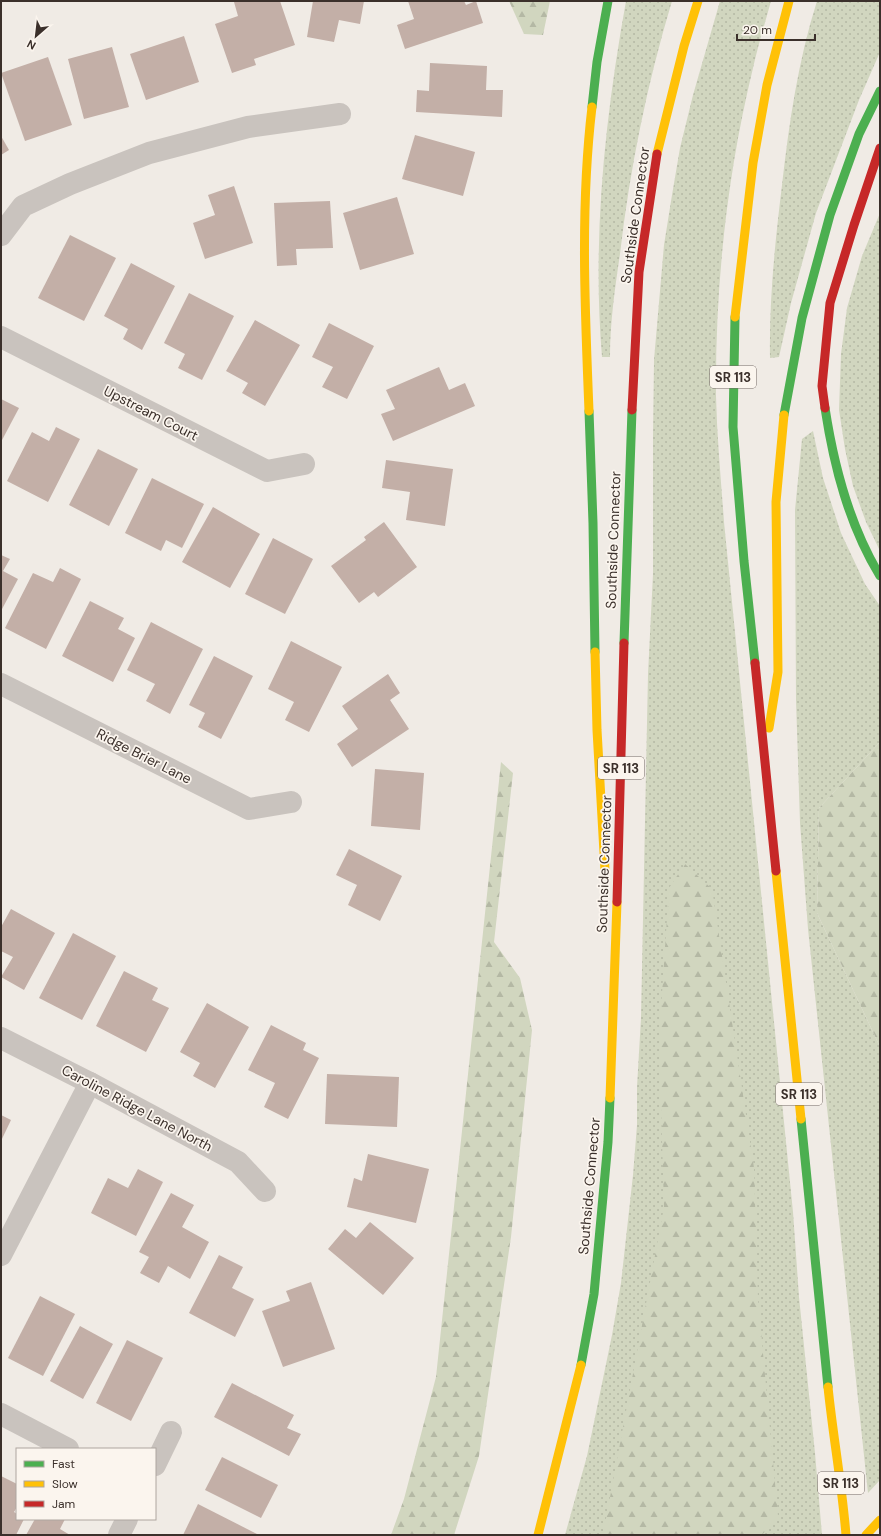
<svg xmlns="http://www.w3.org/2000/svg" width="881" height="1536" font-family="'DM Sans',sans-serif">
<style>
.grass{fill:url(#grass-dots)}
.forest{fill:url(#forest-firs)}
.building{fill:#c3afa7}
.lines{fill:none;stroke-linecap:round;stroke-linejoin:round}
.street{stroke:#c9c3be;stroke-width:22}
.fast{stroke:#4caf50;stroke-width:9}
.slow{stroke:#ffc107;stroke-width:9}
.jam{stroke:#c62828;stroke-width:9}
.labels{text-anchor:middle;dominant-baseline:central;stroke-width:3.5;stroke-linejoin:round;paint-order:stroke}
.shield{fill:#fbf5ee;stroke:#756b66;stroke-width:1}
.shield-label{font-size:13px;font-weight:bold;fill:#3b302b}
.street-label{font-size:14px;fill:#3b302b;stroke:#fbf5ee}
</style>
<defs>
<pattern id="grass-dots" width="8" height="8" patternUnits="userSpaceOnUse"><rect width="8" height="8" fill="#d1d6bf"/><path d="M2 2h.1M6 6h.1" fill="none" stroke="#b4b8a4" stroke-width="1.8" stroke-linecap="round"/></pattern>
<pattern id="forest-firs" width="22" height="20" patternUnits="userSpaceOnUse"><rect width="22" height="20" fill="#d1d6bf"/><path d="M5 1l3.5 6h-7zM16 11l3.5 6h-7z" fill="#b4b8a4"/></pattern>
</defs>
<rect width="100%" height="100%" fill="#f0ebe5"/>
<g class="grass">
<path d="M626 1H672C647 84 630 168 620 254 615 288 610 322 610 357H602C592 238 605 118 626 1Z"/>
<path d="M720 1H771C765 23 758 46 753 68 727 175 715 286 716 396 717 438 721 480 724 522L793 1212 799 1297 815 1453 822 1535H565L587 1456 612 1335 621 1283 633 1175 637 1125V1087L641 1018 648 674 653 574V437L654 360 664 245 672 195 680 148 693 95Z"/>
<path d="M817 1H880V52L859 100 816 213 791 303 779 357 770 358C769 300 775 243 782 185 789 123 798 61 817 1Z"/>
<path d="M880 213V551L866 522 853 486 845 449 839 410 841 354 847 308 862 256Z"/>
<path d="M813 431 823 478 841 533 865 584 880 606V742L819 808 817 913 880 1047V1480L868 1493 808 929 800 823 796 700 795 510 802 439Z"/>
</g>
<g class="forest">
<path d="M509 1H550L543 35 524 34Z"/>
<path d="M880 742V1047L817 913 819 808Z"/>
<path d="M501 762 513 773 494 942 520 978 532 1030 511 1237 479 1456 454 1535H391L404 1499 436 1377Z"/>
<path d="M685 864 712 889 754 1168 758 1299 778 1516 762 1535H603L664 1207 659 1039 669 888Z"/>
</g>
<g class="building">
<path d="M236 1H280L295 45 254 59 256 65 232 73 215 24 238 16 234 2Z"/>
<path d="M313 1H364L360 24 339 20 334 42 307 37Z"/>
<path d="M408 1H464L466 5 476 1 483 23 405 49 397 25 414 19Z"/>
<path d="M184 36 199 82 146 100 130 54Z"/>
<path d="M112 47 129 107 84 119 68 59Z"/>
<path d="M48 57 72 125 25 141 1 73Z"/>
<path d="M430 63 487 66 486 90H503L502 117 416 112 417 90 429 91Z"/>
<path d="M415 135 475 152 463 196 402 179Z"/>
<path d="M1 136 9 150 1 155Z"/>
<path d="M234 186 253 243 205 259 193 223 215 215 208 195Z"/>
<path d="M397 197 414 254 360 270 343 213Z"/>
<path d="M330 201 333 248 296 249 297 265 277 266 274 203Z"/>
<path d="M70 235 116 258 84 321 38 298Z"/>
<path d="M131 263 175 286 142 350 123 339 128 329 104 316Z"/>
<path d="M189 293 234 316 202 380 178 368 185 354 164 343Z"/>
<path d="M255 320 300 345 265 406 242 393 248 383 226 371Z"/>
<path d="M329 323 374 346 347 399 322 387 333 367 312 357Z"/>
<path d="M439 367 449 390 465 383 475 406 393 441 381 414 395 409 386 390Z"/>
<path d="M1 399 19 408 1 442Z"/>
<path d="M56 427 80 439 48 502 7 481 32 432 49 441Z"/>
<path d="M98 449 138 469 109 526 69 505Z"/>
<path d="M386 460 453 469 445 526 406 520 410 492 382 488Z"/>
<path d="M152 478 204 504 182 548 166 540 161 551 125 533Z"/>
<path d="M213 507 260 534 230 588 182 562Z"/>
<path d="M384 522 417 567 378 597 374 592 359 603 331 566 366 540 364 537Z"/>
<path d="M273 538 313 559 285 614 245 594Z"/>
<path d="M1 555 10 559 3 571 18 579 1 611Z"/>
<path d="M60 568 81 579 46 649 5 628 33 573 53 582Z"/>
<path d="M90 601 124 618 118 629 135 638 113 682 62 656Z"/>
<path d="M151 622 203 649 170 714 146 701 155 684 127 670Z"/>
<path d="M291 641 342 667 309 732 285 720 294 702 268 689Z"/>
<path d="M214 656 253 676 221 739 198 727 205 713 189 705Z"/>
<path d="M388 674 400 693 390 700 409 729 352 767 337 744 358 729 342 706Z"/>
<path d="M375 769 424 773 420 830 371 826Z"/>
<path d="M349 849 402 876 380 921 348 905 357 885 336 875Z"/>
<path d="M11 909 55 933 24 990 1 977 13 957 1 951V927Z"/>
<path d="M73 933 116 956 82 1020 39 998Z"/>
<path d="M124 971 158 988 152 1000 169 1008 146 1052 96 1026Z"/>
<path d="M207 1003 249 1027 215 1088 193 1076 200 1063 180 1052Z"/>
<path d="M271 1025 306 1043 303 1050 319 1058 288 1119 264 1107 275 1083 248 1070Z"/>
<path d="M327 1074 399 1077 397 1127 325 1124Z"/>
<path d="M1 1115 11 1120 1 1141Z"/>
<path d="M368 1154 429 1169 416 1223 347 1207 354 1178 362 1181Z"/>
<path d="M138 1169 163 1182 136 1236 91 1213 108 1178 128 1188Z"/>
<path d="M171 1193 194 1205 182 1227 209 1242 190 1279 168 1266 159 1283 140 1273 149 1257 139 1252Z"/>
<path d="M370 1222 414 1258 383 1295 328 1249 345 1229 356 1238Z"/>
<path d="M219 1255 243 1267 232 1288 254 1299 235 1337 189 1313Z"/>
<path d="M311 1282 335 1349 283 1367 262 1311 290 1301 286 1291Z"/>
<path d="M40 1296 75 1314 43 1376 8 1358Z"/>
<path d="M80 1326 113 1344 83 1399 50 1381Z"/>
<path d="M127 1340 163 1358 131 1421 96 1403Z"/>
<path d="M232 1383 294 1415 287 1428 301 1434 289 1456 214 1417Z"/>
<path d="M222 1457 278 1485 261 1518 205 1490Z"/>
<path d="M1 1476 17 1484V1507L14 1512 17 1514V1519H24L16 1535H1Z"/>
<path d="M198 1504 259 1535H183Z"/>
<path d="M35 1519H65L60 1529 70 1535H26Z"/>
</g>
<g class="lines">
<g class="street">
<path d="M1 235 23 206 70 184 149 153 248 127 340 114"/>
<path d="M1 337 267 471 304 464"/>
<path d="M1 684 249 809 291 802"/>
<path d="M1 1038 90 1083 238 1162 265 1191"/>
<path d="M1 1255 90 1083"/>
<path d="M1 1414 68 1449"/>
<path d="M155 1465 171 1432"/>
<path d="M119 1535 127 1519"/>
</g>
<g class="fast">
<path d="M592 107 597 62 608 1"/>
<path d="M735 317 733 427 744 561 755 663"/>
<path d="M825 408C834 467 849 525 880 576"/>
<path d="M589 411 593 523 595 652"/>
<path d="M784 415 802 318 830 215 859 134 880 91"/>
<path d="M624 643 632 410"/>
<path d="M801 1119 828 1387"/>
<path d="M581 1365 594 1294 608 1142 610 1098"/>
</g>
<g class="slow">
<path d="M657 154 684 46 698 1"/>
<path d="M735 317 753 163 767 85 789 1"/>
<path d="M589 411C585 310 580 208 592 107"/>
<path d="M595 652 597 730 605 870"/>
<path d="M769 728 778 672 776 502 784 415"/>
<path d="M776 871 801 1119"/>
<path d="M610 1098 617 902"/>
<path d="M828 1387C833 1436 842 1485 846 1535"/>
<path d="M538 1535 581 1365"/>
<path d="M866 1535 880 1520"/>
</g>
<g class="jam">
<path d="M825 408 822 386 830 303 854 225 880 148"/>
<path d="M632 410 639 272 657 154"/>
<path d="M755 663 776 871"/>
<path d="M617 902 624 643"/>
</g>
</g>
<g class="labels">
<g class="shield">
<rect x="710" y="366" width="46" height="22" rx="3"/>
<rect x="598" y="757" width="46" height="22" rx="3"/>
<rect x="776" y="1083" width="46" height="22" rx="3"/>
<rect x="818" y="1472" width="46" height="22" rx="3"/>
</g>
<g class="shield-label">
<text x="733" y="377">SR 113</text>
<text x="621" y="768">SR 113</text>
<text x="799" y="1094">SR 113</text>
<text x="841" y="1483">SR 113</text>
</g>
<g class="street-label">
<text transform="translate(635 215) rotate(-82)">Southside Connector</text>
<text transform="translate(151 413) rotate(27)">Upstream Court</text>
<text transform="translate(613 540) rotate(-88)">Southside Connector</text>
<text transform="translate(144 756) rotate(27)">Ridge Brier Lane</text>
<text transform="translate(604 864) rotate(-88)">Southside Connector</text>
<text transform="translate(137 1108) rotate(28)">Caroline Ridge Lane North</text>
<text transform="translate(589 1186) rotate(-85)">Southside Connector</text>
</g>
</g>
<rect width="881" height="1536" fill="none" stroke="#3b302b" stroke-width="4"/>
<rect x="16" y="1448" width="140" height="72" fill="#fbf5ee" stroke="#aea6a0"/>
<rect x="24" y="1461" width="20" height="6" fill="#4caf50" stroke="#aea6a0"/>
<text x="52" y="1468" font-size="12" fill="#3b302b">Fast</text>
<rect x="24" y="1481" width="20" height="6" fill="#ffc107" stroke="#aea6a0"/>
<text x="52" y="1488" font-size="12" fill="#3b302b">Slow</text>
<rect x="24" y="1501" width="20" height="6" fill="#c62828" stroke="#aea6a0"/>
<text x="52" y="1508" font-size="12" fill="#3b302b">Jam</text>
<g transform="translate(36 36) rotate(208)" stroke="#fbf5ee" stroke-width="3" paint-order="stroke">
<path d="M0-3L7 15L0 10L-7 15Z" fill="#3b302b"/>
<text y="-6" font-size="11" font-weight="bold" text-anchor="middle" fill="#3b302b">N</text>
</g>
<path d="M737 34v6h78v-6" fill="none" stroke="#3b302b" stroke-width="2"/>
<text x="743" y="34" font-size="12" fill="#3b302b" stroke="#fbf5ee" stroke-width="3" paint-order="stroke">20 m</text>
</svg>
